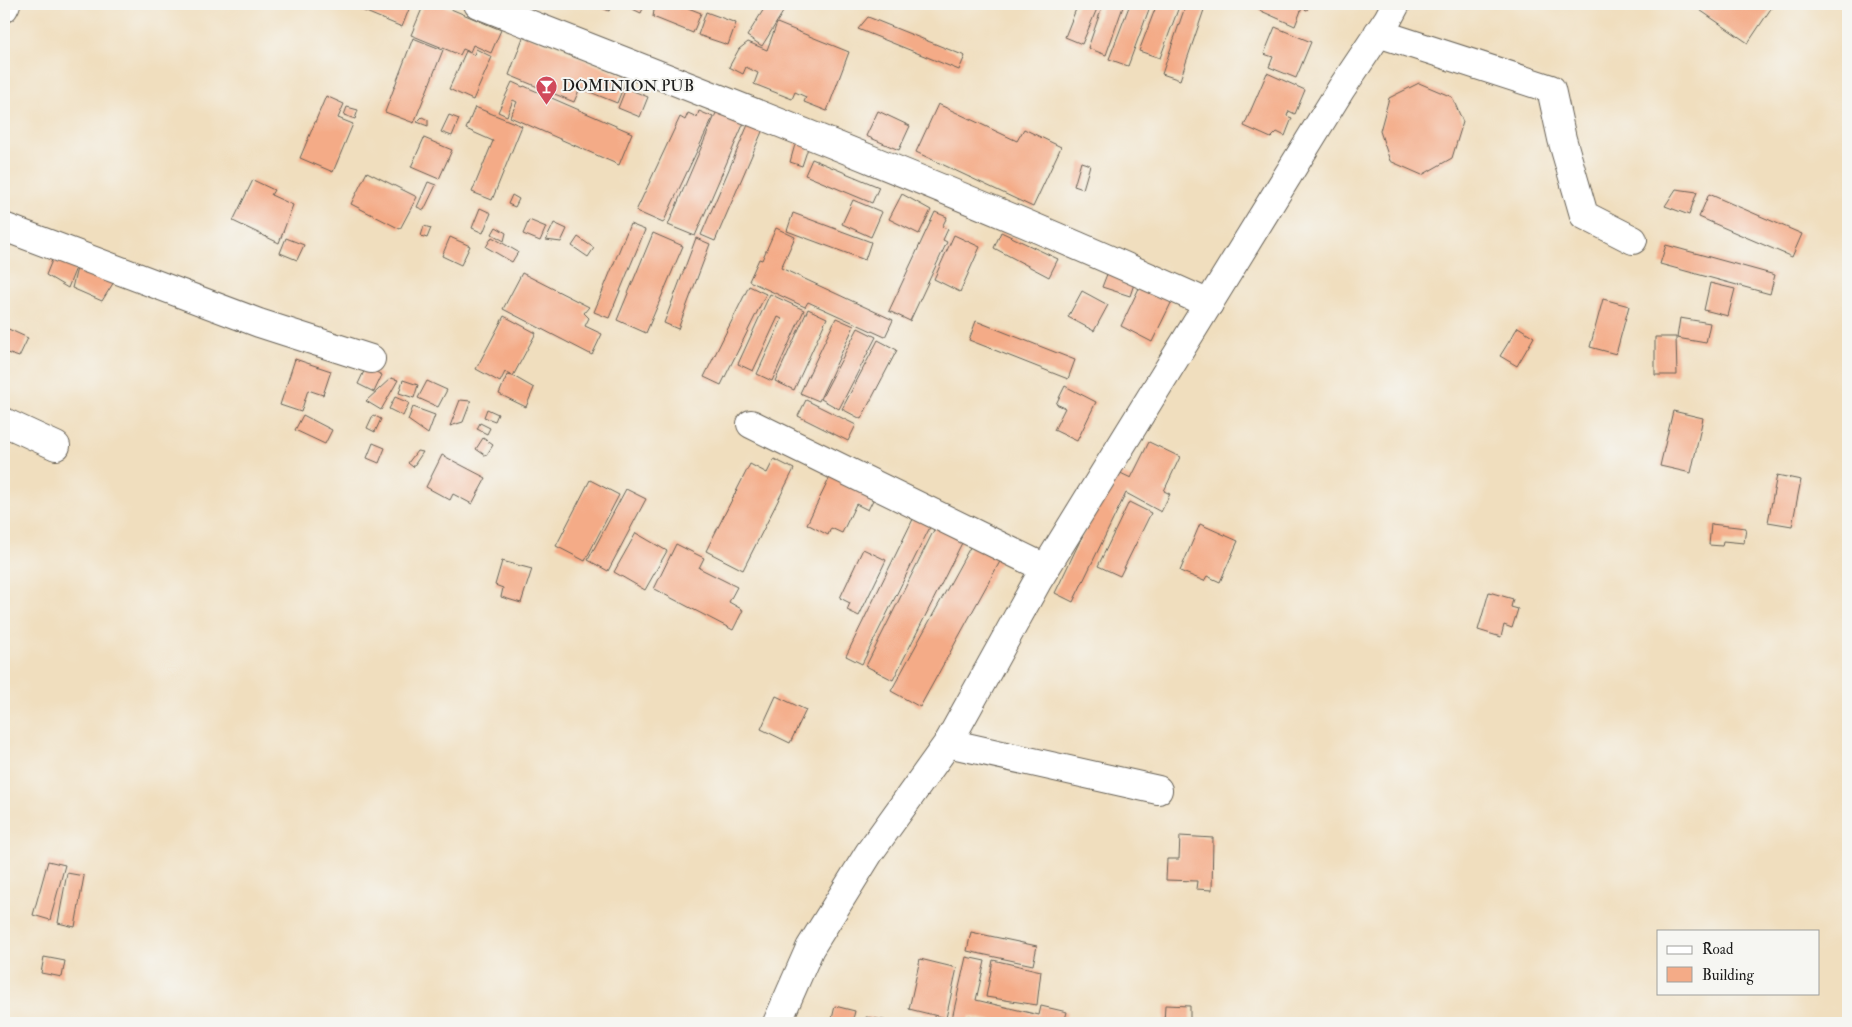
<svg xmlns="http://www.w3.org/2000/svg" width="1852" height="1027" font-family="'IM FELL Double Pica',serif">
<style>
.building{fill:#f4ab87}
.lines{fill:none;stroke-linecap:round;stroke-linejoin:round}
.minor-casing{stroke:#666055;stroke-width:30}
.minor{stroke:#fff;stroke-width:28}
.labels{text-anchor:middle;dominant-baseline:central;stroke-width:4;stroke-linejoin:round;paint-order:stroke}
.poi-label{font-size:16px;fill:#1c1c1c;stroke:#f6f6f2;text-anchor:start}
</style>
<rect width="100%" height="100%" fill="#f6f6f2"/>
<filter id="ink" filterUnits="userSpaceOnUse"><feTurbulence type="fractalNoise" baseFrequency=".02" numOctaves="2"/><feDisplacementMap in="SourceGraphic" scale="10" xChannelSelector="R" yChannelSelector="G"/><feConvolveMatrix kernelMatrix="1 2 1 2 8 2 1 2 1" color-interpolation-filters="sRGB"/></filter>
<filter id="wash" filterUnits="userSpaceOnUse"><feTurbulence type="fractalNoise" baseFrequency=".0096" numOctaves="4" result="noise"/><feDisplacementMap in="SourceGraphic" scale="20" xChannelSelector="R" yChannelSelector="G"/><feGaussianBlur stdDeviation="1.12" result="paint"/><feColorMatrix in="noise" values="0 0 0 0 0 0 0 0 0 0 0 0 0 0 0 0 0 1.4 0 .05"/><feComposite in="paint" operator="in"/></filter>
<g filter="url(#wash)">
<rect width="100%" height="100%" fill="#f0debe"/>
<g id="blocks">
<g class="building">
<path d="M362 4H411L402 27 359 9Z"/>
<path d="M424 4H439L501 30 491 53 473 45 470 52 463 49 460 55 411 35Z"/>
<path d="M593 4H612L609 11Z"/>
<path d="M622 4H645L641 13Z"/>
<path d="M655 4H678L701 13 693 33 653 17Z"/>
<path d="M767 4H788L762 46 747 36Z"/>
<path d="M1078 4H1099L1082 44 1065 37Z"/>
<path d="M1103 4H1124L1106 55 1088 48Z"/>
<path d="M1130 4H1151L1128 66 1109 59Z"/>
<path d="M1157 4H1180L1160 58 1139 51Z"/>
<path d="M1186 4H1206L1180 80 1162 74Z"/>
<path d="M1262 4H1310L1307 10 1302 8 1295 26 1259 10Z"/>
<path d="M1691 4H1774L1748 43Z"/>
<path d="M706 12 736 23 728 45 698 35Z"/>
<path d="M868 17 965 56 959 70 858 29Z"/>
<path d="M777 23 849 52 827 111 804 102 806 97 795 92 792 99 754 84 758 73 746 67 743 74 729 67 739 49 748 42 767 50Z"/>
<path d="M1275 27 1311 42 1296 78 1269 67 1273 57 1264 54Z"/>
<path d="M524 35 627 78 617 103 580 88 574 102 509 75Z"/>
<path d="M413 38 443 50 414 123 385 112Z"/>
<path d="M476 49 492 57 473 100 449 89 466 51 474 55Z"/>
<path d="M1267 73 1305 90 1295 114 1289 111 1287 116 1292 118 1285 136 1277 132 1271 138 1244 126Z"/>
<path d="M512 82 523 87 524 86 632 133 619 165 510 117 517 102 513 100 507 116 498 112Z"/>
<path d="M1419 83 1452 97 1463 122 1452 158 1422 175 1390 161 1380 131 1389 98Z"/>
<path d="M626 88 648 97 640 117 618 108Z"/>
<path d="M326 96 344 104 338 118 353 124 333 172 300 158Z"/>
<path d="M938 104 1017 141 1024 129 1061 147 1033 207 916 152Z"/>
<path d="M719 106 746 118 695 236 668 225Z"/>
<path d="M347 107 358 110 355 119 344 115Z"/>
<path d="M475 107 522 126 492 200 472 192 493 141 466 129Z"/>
<path d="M699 111 713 117 663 223 636 211 680 117 685 120 688 113 697 117Z"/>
<path d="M878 111 910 126 899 150 866 136Z"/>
<path d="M449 115 459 119 452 136 441 132Z"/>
<path d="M422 117 428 120V126L417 122Z"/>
<path d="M750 120 764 127 715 241 701 235Z"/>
<path d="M798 134 811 139 802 166 790 162Z"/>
<path d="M424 138 452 150 439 179 411 167Z"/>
<path d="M812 159 879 187 872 203 805 175Z"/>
<path d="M1081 162 1090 165 1083 189 1074 186Z"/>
<path d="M367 172 417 197 400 229 351 204Z"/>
<path d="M253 180 274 190 271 195 293 205 279 243 233 221Z"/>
<path d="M428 182 436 185 424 210 417 207Z"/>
<path d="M1676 189 1697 192 1689 215 1665 206Z"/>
<path d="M902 194 931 210 919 234 889 219Z"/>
<path d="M1709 194 1802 234 1792 257 1699 217Z"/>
<path d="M512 195 519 199 515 207 508 204Z"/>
<path d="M853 200 882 212 871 237 842 224Z"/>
<path d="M480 208 491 213 483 233 472 228Z"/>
<path d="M935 212 947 217 942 227 948 229 943 240 947 242 910 321 889 311Z"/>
<path d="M793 213 871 242 865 260 787 231Z"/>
<path d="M529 220 546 227 540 241 523 234Z"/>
<path d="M554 223 567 229 561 242 546 240Z"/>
<path d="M630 224 645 230 609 318 594 312Z"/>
<path d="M424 226 431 228 427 238 421 236Z"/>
<path d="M496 227 506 233 504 241 492 234Z"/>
<path d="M776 228 795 237 781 268 893 320 885 337 808 302 805 307 749 281 759 259 762 260Z"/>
<path d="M1001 232 1058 259 1049 277 994 248Z"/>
<path d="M653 233 683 246 646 333 617 320Z"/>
<path d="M954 235 980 247 960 292 934 279Z"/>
<path d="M450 237 470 246 461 265 442 256Z"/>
<path d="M492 237 518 252 512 262 486 247Z"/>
<path d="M578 237 594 248 588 257 572 246Z"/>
<path d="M286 238 304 245 297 260 280 253Z"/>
<path d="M696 238 710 244 678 329 664 323Z"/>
<path d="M1666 245 1775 275 1770 294 1660 264Z"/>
<path d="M57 248 79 260 68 288 46 275Z"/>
<path d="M79 260 117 277 102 301 72 288Z"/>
<path d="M1109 269 1136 278 1130 296 1102 287Z"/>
<path d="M522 273 589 307 584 313 589 318 585 326 602 334 592 355 503 309Z"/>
<path d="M1710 283 1735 289 1728 316 1704 310Z"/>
<path d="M749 286 766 294 721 385 704 377Z"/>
<path d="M1140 286 1172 301 1152 342 1121 326Z"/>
<path d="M1082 291 1108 305 1094 331 1068 317Z"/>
<path d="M770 294 804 310 772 381 757 374 782 319 778 317 753 371 738 364Z"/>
<path d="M1603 299 1629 306 1616 354 1590 347Z"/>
<path d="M808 309 827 318 794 390 775 381Z"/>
<path d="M504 316 536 333 513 376 534 388 526 407 499 394 507 375 513 376 505 372 500 382 476 369Z"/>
<path d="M836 318 854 326 819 401 800 393Z"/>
<path d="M1680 318 1710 323 1706 343 1677 338Z"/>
<path d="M976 321 1075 360 1068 379 969 340Z"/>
<path d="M4 327 28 338 19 357 7 353 4 363Z"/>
<path d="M1518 327 1534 337 1517 366 1500 356Z"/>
<path d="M858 328 876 337 839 409 821 399Z"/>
<path d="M1655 337H1676L1677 375H1655Z"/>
<path d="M878 340 897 350 861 419 842 409Z"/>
<path d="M295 359 331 371 323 395 308 390 301 412 280 405Z"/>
<path d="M366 367 382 375 374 392 358 384Z"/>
<path d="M391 378 398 380 381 410 366 401Z"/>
<path d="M403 380 418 385 414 398 399 393Z"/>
<path d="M427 381 447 390 438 407 418 398Z"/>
<path d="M1065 386 1096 402 1077 441 1054 430 1065 408 1056 404Z"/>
<path d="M395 397 409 403 403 416 389 409Z"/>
<path d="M460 400 471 401 463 422 450 426Z"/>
<path d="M806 400 856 425 848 441 798 416Z"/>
<path d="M413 407 435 415 428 434 408 420Z"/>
<path d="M487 409 498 414 495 421 484 417Z"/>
<path d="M1673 411 1703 418 1691 473 1660 466Z"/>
<path d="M303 415 332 430 325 444 295 430Z"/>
<path d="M373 415 381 419 375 432 367 428Z"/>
<path d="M480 423 490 428 487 434 477 429Z"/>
<path d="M483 438 493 445 486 456 476 449Z"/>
<path d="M1149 442 1180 457 1164 491 1170 494 1161 512 1126 493 1073 602 1055 593 1114 470 1131 478Z"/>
<path d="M373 443 385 448 379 463 367 458Z"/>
<path d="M417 451 423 452 413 467 408 463Z"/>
<path d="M442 455 486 478 472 504 453 494 450 500 426 487Z"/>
<path d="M774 459 794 469 743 570 706 551 750 464 767 473Z"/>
<path d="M834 469 878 490 868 510 856 504 842 533 831 528 828 535 807 524Z"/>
<path d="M1777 475 1801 480 1792 526 1768 522Z"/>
<path d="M590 480 619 495 585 561 556 546Z"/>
<path d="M626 489 646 499 608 571 588 560Z"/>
<path d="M1129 502 1151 513 1120 576 1098 566Z"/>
<path d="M917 511 934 519 862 664 846 656Z"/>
<path d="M938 522 966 535 893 680 866 666Z"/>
<path d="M1200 524 1238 541 1220 582 1207 576 1204 581 1180 571Z"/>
<path d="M1711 524 1746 528 1744 543 1723 541 1722 546 1709 545Z"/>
<path d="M636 533 667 551 645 590 614 572Z"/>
<path d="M974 540 1003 556 920 707 891 691Z"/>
<path d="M676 544 704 558 699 568 737 587 729 602 743 610 733 630 654 589Z"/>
<path d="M863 549 886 560 859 616 847 610 850 603 840 598Z"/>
<path d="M502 561 532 569 521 603 501 597 503 588 495 585Z"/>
<path d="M1489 592 1513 599 1511 607 1518 609 1512 628 1504 625 1501 637 1478 630Z"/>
<path d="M776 696 806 710 790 743 761 729Z"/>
<path d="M1180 836 1213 838 1212 890 1196 889 1197 881 1166 880 1167 859H1179Z"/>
<path d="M48 861 65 865 50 920 33 915Z"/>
<path d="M67 873 84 876 75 927 58 923Z"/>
<path d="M971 932 1037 946 1033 965 967 951Z"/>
<path d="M44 957 65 961 62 977 41 973Z"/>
<path d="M966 957 985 961 976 1000 1039 1015 1041 1006 1067 1012 1064 1023H1000L969 1016 967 1023H951Z"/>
<path d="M920 959 957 968 946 1018 909 1009Z"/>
<path d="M993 960 1041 971 1037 1005 986 997Z"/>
<path d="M1165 1005 1190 1006V1023H1164Z"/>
<path d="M835 1006 855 1011 852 1023H831Z"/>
<path d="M866 1017 894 1022V1023H865Z"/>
</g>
</g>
</g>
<g filter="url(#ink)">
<use href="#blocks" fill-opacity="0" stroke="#666055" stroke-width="1"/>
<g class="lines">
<defs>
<g id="minor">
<path d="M478 4C723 100 969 195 1209 304"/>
<path d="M4 8 6 4"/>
<path d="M1378 33 1551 89 1562 139 1584 215 1633 240"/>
<path d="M4 227 259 323 371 359"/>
<path d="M4 422 56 446"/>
<path d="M751 424 1045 568"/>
<path d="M948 743 1158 790"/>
<path d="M777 1023 810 948 869 853 948 743 1037 582 1341 89 1388 19 1396 4"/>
</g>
</defs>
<use href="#minor" class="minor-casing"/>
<use href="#minor" class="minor"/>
</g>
</g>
<defs>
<symbol id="bar-pin" viewBox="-11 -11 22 30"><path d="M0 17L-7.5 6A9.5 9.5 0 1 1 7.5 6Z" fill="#d1495b" stroke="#f6f6f2"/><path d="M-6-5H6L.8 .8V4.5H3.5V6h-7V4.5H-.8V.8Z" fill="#fff"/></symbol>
</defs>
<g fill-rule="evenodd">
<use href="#bar-pin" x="534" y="74" width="25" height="34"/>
</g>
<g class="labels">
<g class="poi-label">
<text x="562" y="86">DOMINION PUB</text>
</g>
</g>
<rect width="1852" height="1027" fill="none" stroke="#f6f6f2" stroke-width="20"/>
<rect x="1657" y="930" width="162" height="65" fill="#f6f6f2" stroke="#9f9f9c"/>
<rect x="1667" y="946" width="25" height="8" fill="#ffffff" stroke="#9f9f9c"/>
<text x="1702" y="954" font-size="15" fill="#1c1c1c">Road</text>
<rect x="1667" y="967" width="25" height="15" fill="#f4ab87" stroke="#9f9f9c"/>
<text x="1702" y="980" font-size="15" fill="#1c1c1c">Building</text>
</svg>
